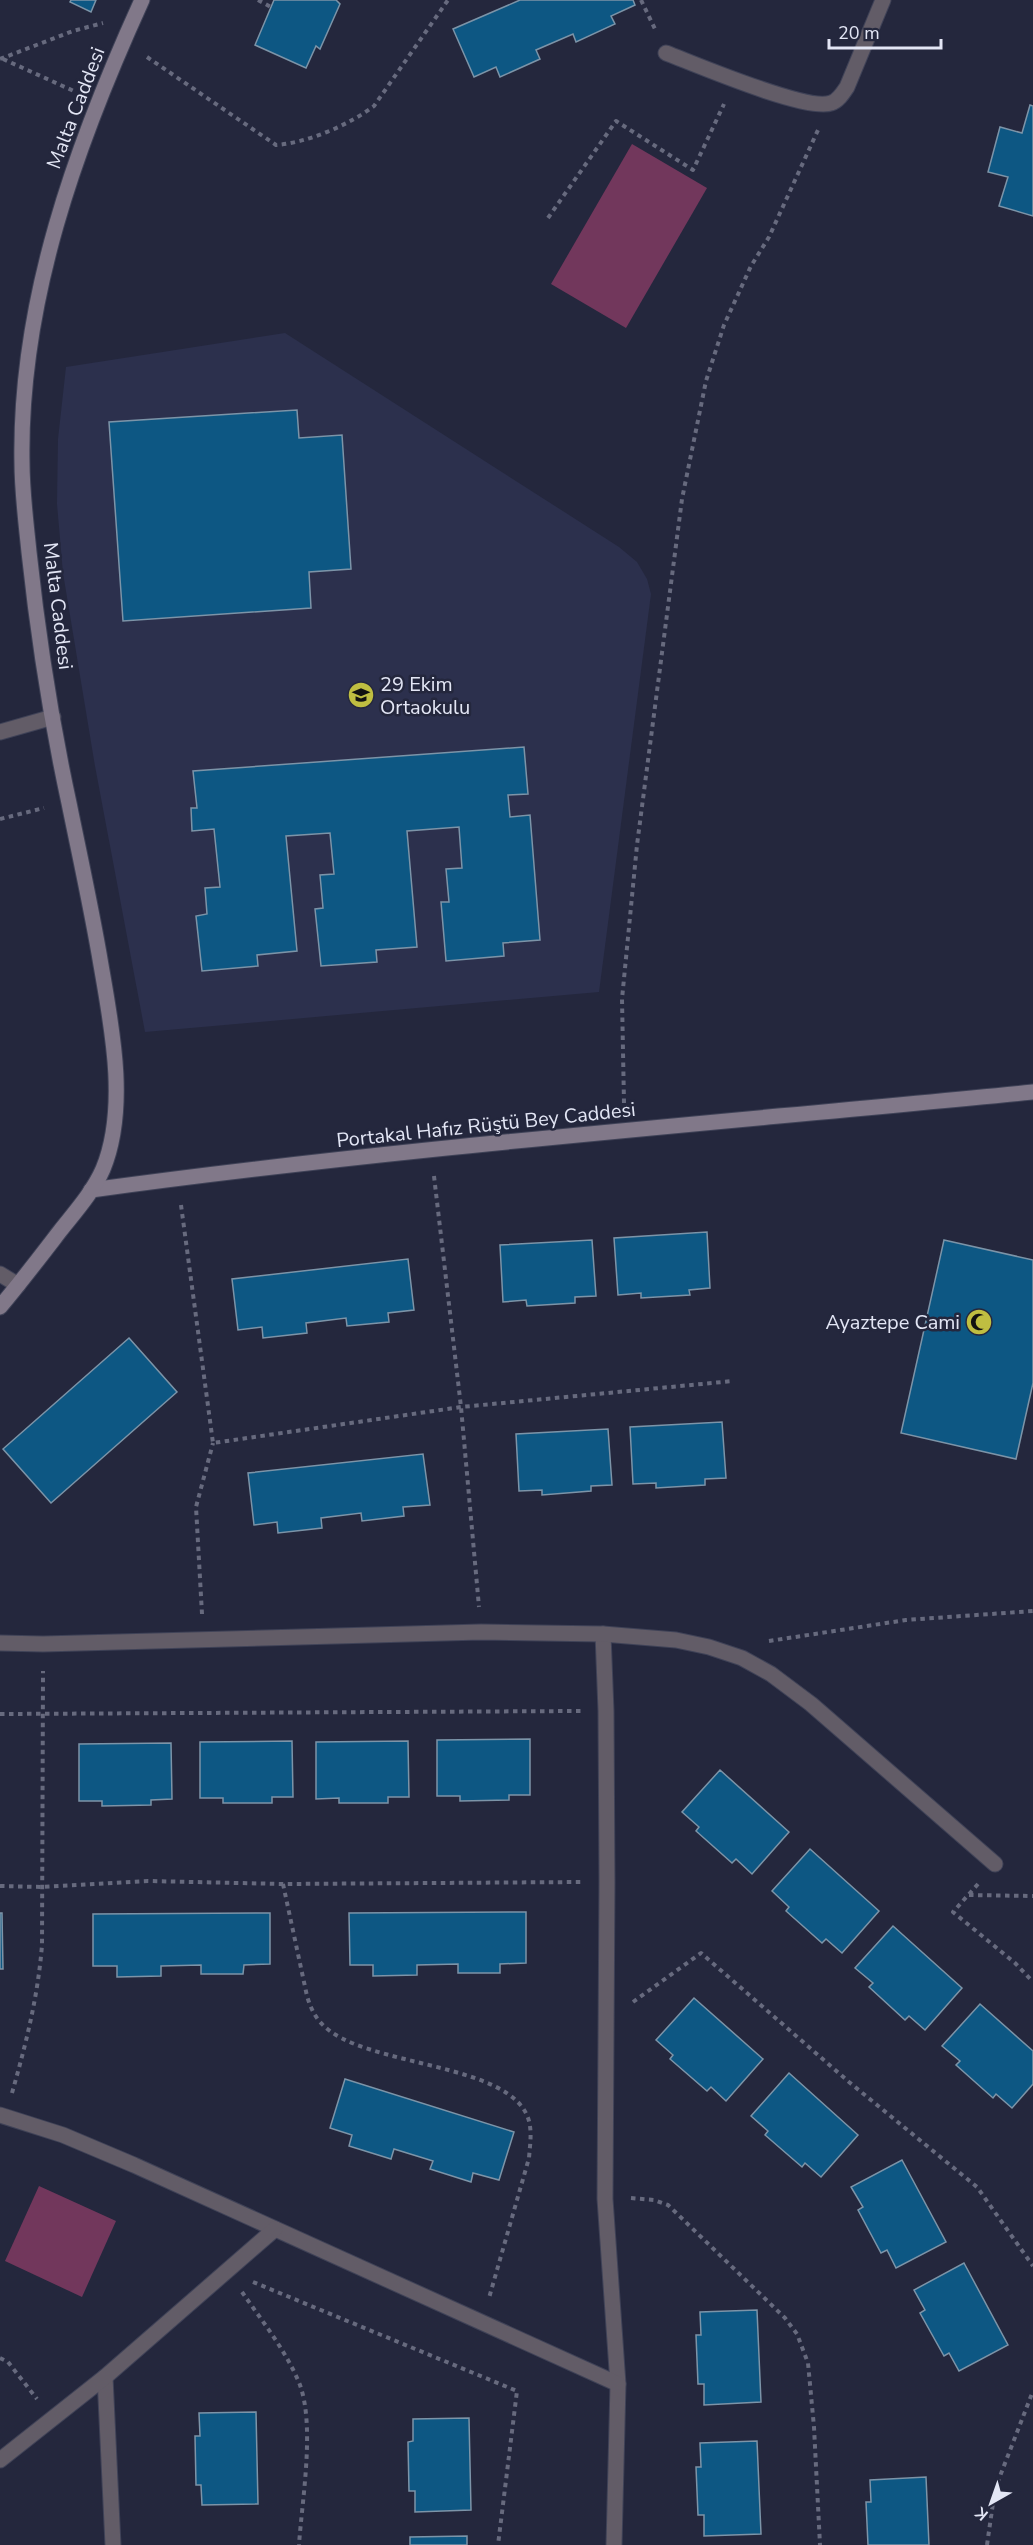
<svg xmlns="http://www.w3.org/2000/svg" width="1033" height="2545" font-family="'Nunito Sans',sans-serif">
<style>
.built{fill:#2c304d}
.green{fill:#72375c}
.building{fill:#0d5783;stroke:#7c94a8;stroke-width:1.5}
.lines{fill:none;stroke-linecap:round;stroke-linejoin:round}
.minor-casing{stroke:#3f4257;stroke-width:17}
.secondary-casing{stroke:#3f4257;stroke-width:17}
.path{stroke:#676a7e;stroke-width:4;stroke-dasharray:4.5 4.5;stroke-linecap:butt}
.minor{stroke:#625c67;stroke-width:15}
.secondary{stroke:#817889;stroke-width:15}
.labels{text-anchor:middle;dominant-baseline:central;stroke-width:5;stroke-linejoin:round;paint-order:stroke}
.street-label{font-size:20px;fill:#e3e6f5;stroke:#24273d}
.poi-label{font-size:20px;fill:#e3e6f5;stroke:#24273d;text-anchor:start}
</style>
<rect width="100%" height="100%" fill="#24273d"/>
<path class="built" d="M285 333 619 547 637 562 647 579 651 594 599 992 145 1032 95 766 63 573 57 504 58 439 66 367Z"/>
<g class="green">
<path d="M632 144 707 188 626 328 551 284Z"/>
<path d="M39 2186 116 2221 82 2297 5 2261Z"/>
</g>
<g class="building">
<path d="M71 0H96L91 12 70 2Z"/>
<path d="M274 0H336L340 4 320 49 316 46 306 68 255 45Z"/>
<path d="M520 0H633L635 5 611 16 615 24 576 42 573 34 536 50 540 59 500 77 496 67 474 77 453 29Z"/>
<path d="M1030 105 1033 106V216L999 206 1008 177 988 172 1000 127 1022 133Z"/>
<path d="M297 410 299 438 342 435 351 569 309 572 311 608 123 621 109 422Z"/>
<path d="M524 747 528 794 508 795 510 817 530 815 540 940 503 943 504 956 446 961 441 902H449L446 869 462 868 459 827 407 831 417 947 376 950 377 962 321 966 315 909 323 908 320 875 334 874 330 833 286 836 297 951 257 955 258 966 202 971 196 916 207 914 205 888 220 887 214 829 192 831 191 808H197L193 771Z"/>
<path d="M707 1232 710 1288 689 1290 690 1295 641 1298V1293L618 1295 614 1238Z"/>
<path d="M592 1240 596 1296 575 1297V1303L527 1306 526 1300 503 1302 500 1245Z"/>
<path d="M944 1240 1033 1260V1383L1016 1459 901 1433Z"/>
<path d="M408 1259 414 1310 388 1313 389 1322 347 1326 346 1318 306 1323 307 1333 263 1338 262 1327 238 1330 232 1279Z"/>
<path d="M129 1338 177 1392 51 1503 3 1449Z"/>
<path d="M722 1422 726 1478 705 1479V1485L656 1488V1483L633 1484 630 1427Z"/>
<path d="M608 1429 612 1485 591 1486V1491L542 1495V1490L519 1491 516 1434Z"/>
<path d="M423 1454 430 1505 403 1507 404 1516 362 1521 361 1513 321 1518 322 1528 278 1533 277 1522 254 1525 248 1473Z"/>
<path d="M530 1739V1795H509V1800L460 1801V1796H437V1740Z"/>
<path d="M292 1741 293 1797H272V1803H223V1798H200V1742Z"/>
<path d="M408 1741 409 1797H388V1803H339V1798L316 1799V1742Z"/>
<path d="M171 1743 172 1799 151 1800V1805L102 1806V1801H79V1744Z"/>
<path d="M720 1770 789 1832 752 1874 736 1859 732 1863 696 1831 699 1827 682 1812Z"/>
<path d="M810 1849 879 1911 842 1953 826 1939 822 1943 786 1911 789 1907 772 1891Z"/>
<path d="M526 1912V1963L500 1964V1973H458V1964L417 1965V1975L373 1976V1965H350L349 1913Z"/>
<path d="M0 1913H2L3 1969H0Z"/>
<path d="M270 1913V1964L244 1965 243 1974H201V1965L161 1966V1976L117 1977V1966H93V1914Z"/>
<path d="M893 1926 962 1988 925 2030 909 2016 905 2020 869 1987 873 1983 855 1968Z"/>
<path d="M694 1998 763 2059 726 2101 711 2087 707 2091 670 2059 673 2055 656 2040Z"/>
<path d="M980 2004 1033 2051V2084L1012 2108 996 2094 993 2098 956 2065 960 2061 942 2046Z"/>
<path d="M789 2073 858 2135 821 2177 805 2163 802 2167 765 2135 768 2131 751 2116Z"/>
<path d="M345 2079 514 2132 499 2180 473 2173 471 2182 430 2169 433 2161 394 2149 391 2159 349 2146 352 2135 330 2128Z"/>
<path d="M902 2160 946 2242 896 2268 887 2250 881 2253 858 2210 863 2207 851 2187Z"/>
<path d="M964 2263 1008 2345 959 2371 949 2353 944 2356 920 2313 925 2310 914 2290Z"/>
<path d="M757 2310 761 2402 704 2405V2384H698L696 2335H701L700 2312Z"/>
<path d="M256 2412 258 2504 202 2505 201 2485H196L195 2436H200L199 2413Z"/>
<path d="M469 2418 471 2510 415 2512V2491H409L408 2442 413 2441V2419Z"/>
<path d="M757 2441 761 2534 704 2536V2515H698L696 2467H701L700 2443Z"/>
<path d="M926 2477 929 2545H868L866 2502H871L870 2480Z"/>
<path d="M467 2536V2545H410V2537Z"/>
</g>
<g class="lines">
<defs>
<g id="minor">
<path d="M666 53C695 64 807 112 831 103 838 101 843 93 847 87L883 0"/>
<path d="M0 732 53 717"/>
<path d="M0 1274 18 1285"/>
<path d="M603 1634 606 1711 607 1882 605 2199 618 2384"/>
<path d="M0 1643 43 1644 481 1632 603 1634 676 1640 709 1647 742 1658 771 1674 811 1704 995 1864"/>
<path d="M0 2115 63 2135 134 2165 618 2384 614 2545"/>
<path d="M105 2377 113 2545"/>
<path d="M0 2460 105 2377 275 2229"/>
</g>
<g id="secondary">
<path d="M91 1190C404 1147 719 1123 1033 1092"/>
<path d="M0 1307C21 1282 40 1257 60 1231 75 1212 93 1192 103 1169 128 1108 112 1028 101 965 92 911 80 857 69 803 51 720 38 636 29 552 26 522 22 492 22 463 19 302 76 145 142 0"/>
</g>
</defs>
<use href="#minor" class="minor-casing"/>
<use href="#secondary" class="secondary-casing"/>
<g class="path">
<path d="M258 0 271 7"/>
<path d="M641 0 655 29"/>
<path d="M147 57 276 145C307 143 349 125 374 106L448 0"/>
<path d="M0 59 73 31 103 23"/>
<path d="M3 59 76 92"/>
<path d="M548 218 616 121 693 170 724 104"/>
<path d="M0 819 44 808"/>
<path d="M624 1103 622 999 637 845 682 499 706 381 724 325 751 266 769 237 818 130"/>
<path d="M434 1176 461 1407 479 1607"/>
<path d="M181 1205 213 1443 461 1407 733 1381"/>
<path d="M202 1614 196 1507 213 1443"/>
<path d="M769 1641 906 1620 1033 1611"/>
<path d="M0 1714 581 1711"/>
<path d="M283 1884 307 1996C310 2006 314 2016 322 2024 363 2068 513 2061 529 2121 532 2133 530 2145 529 2158L489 2298"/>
<path d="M978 1884 953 1912 1015 1963 1033 1982"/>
<path d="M0 1886 42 1887 148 1881 283 1884 582 1882"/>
<path d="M969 1895 1033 1896"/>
<path d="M633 2002 701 1953 849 2082 977 2187 1033 2266"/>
<path d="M12 2093C26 2044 38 1996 42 1945L43 1671"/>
<path d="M631 2198 654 2200 668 2205 785 2318 797 2334 808 2363 814 2427 820 2545"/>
<path d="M253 2282 517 2391 498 2545"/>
<path d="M242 2292C262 2321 287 2352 300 2385 315 2427 302 2500 299 2545"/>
<path d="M0 2358 8 2362 37 2399"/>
<path d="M987 2545 995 2489 1033 2391"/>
</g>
<use href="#minor" class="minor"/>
<use href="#secondary" class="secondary"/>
</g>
<defs>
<symbol id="school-disc" viewBox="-11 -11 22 22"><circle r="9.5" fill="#bfbe41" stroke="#24273d"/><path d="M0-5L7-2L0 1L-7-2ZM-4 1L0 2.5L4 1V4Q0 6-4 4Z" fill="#111"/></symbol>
<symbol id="mosque-disc" viewBox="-11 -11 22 22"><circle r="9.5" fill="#bfbe41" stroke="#24273d"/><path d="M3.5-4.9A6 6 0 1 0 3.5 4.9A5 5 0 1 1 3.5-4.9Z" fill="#111"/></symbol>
</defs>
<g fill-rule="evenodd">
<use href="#school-disc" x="346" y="680" width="30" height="30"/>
<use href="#mosque-disc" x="964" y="1307" width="30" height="30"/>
</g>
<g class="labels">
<g class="street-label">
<text transform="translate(76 108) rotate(-69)">Malta Caddesi</text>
<text transform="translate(58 606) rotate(83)">Malta Caddesi</text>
<text transform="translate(486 1125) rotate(-6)">Portakal Hafız Rüştü Bey Caddesi</text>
</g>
<g class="poi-label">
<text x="380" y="684">29 Ekim<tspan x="380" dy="23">Ortaokulu</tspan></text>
<text x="960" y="1322" text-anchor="end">Ayaztepe Cami</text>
</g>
</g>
<g transform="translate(991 2503) rotate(220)" stroke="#24273d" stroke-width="4.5" paint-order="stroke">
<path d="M0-4.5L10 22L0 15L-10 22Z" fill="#e3e6f5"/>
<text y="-9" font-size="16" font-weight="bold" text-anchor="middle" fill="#e3e6f5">K</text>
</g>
<path d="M829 39v9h112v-9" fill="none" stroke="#e3e6f5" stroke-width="3"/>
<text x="838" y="39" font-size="18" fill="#e3e6f5" stroke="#24273d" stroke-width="4.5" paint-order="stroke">20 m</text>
</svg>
